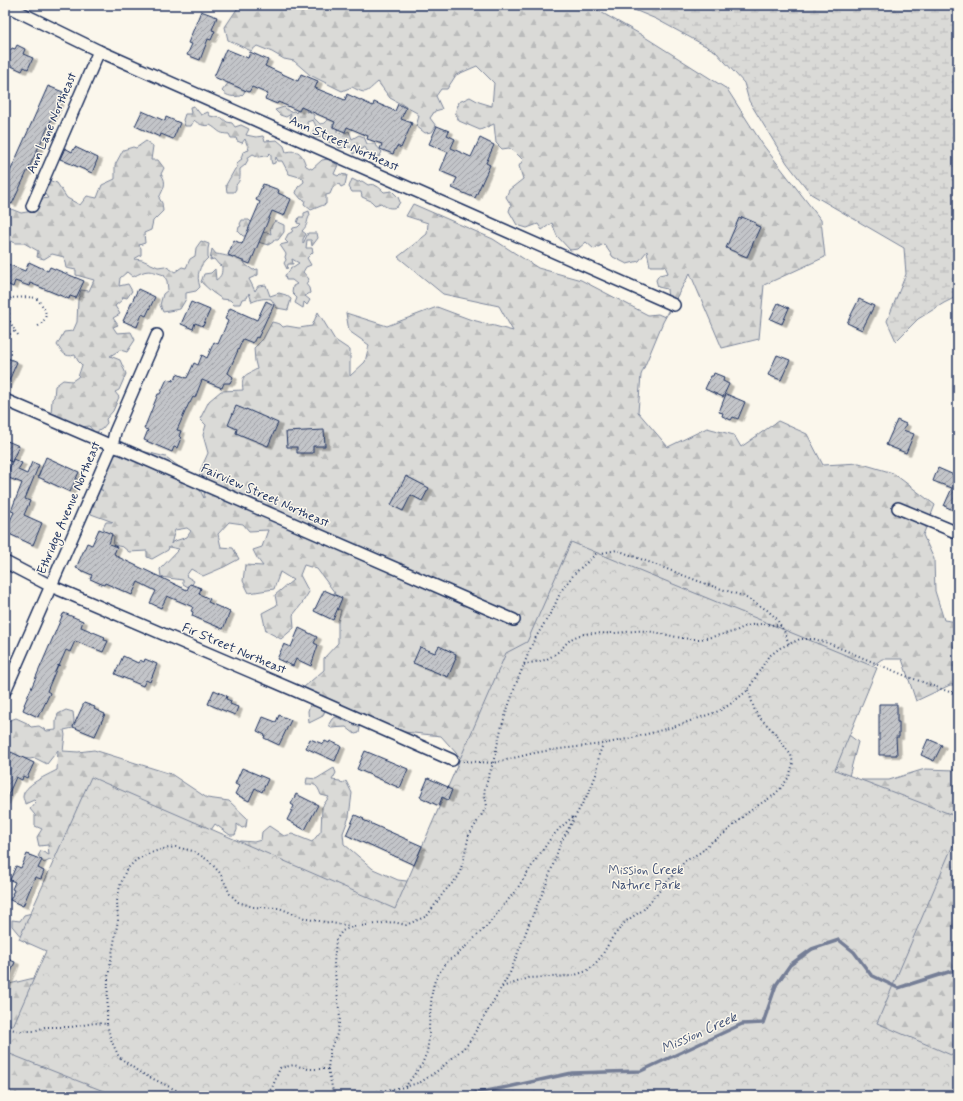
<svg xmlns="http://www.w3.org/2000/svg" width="963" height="1101" font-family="Mynerve,sans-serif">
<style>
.forest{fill:url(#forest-firs);stroke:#7a849a;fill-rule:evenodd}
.wetland{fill:url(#wetland-marsh);stroke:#7a849a}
.park{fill:url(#park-crowns);stroke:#7a849a}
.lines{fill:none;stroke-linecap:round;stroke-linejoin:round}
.stream{stroke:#747e96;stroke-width:3.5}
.building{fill:url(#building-hatch);stroke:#1b2f5e;filter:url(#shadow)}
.minor-casing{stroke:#1b2f5e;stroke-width:14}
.path{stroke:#1b2f5e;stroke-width:2;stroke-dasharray:1 3;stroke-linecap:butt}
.minor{stroke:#fbf7ec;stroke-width:11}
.labels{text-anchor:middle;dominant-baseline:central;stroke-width:3;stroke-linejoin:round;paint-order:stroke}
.street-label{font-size:13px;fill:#1b2f5e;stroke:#fbf7ec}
.park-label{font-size:13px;fill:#415176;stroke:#fbf7ec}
.water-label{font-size:14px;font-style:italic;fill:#47577a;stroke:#fbf7ec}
</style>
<defs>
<pattern id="forest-firs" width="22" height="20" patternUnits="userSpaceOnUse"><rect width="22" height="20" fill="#dadad7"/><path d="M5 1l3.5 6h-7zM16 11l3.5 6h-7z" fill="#babbbb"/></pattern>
<pattern id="wetland-marsh" width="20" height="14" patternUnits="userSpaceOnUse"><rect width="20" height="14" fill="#dadad7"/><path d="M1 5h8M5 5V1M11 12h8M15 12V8" fill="none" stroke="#babbbb"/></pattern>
<pattern id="park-crowns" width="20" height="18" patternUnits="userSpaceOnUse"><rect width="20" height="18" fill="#dadad7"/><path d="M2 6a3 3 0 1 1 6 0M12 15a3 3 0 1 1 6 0" fill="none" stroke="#babbbb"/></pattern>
<pattern id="building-hatch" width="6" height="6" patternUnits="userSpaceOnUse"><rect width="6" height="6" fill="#c3c5c9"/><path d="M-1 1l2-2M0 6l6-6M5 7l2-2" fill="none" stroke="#9ea0a6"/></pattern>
<filter id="shadow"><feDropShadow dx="4.5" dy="2.5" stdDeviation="0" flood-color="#0004"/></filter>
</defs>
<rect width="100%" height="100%" fill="#fbf7ec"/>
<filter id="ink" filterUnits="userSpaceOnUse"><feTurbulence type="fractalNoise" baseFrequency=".025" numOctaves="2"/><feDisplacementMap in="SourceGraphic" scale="8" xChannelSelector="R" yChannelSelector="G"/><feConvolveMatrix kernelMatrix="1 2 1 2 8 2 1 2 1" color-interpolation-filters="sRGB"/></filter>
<g filter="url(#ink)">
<g class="forest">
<path d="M244 5H588L640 34 727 89 763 145 821 220 825 257 764 285 759 339 722 348 690 273 663 322 641 375 638 412 668 447 707 428 734 435 741 447 778 421 807 434 823 465 859 463 893 473 935 505 923 535 934 559 935 591 944 620 958 622V685H950L916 701 902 659H882L844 686 836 725 858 742 848 780H889L925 769 956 770 958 773V1094L942 1089 464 1096H5V985L34 978 51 954 36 943 27 944 12 926V920L20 921 24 915 52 908 59 864 50 860 44 863 38 856 41 851 49 855 48 845 39 846 37 837 42 829 35 826V815L30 809 36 802 34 800 25 804C25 801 23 799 23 797 23 785 48 775 57 770L58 750 47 764 35 758 30 759 15 757 9 752 5 753V722L16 718 27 723 31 727 39 726 47 731 56 730V721L58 714 66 710 73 712 74 720 73 728 64 730 65 735 63 751 78 752 94 750 171 774 207 798 229 801 247 818 246 827 242 828 237 824V830L235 835H230L215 824 207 836 232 844 241 841 254 842 261 840 262 832 269 826 284 836 292 834 312 842 321 831 322 807 329 797 321 795C317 785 316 784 306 784L307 778 316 779 334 768 336 773 332 780 340 781 342 784 346 781 352 793 349 817 343 833 344 844 373 869 398 880 423 883V852L427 836 447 817 465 763 441 736 386 730 371 723 353 725 360 728 359 733 355 734 346 727 331 728 329 724 332 719 336 717 348 722 353 713 326 707 323 716 309 723 308 711 310 705 307 701 300 691 304 687 324 670V658L338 643V621L341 610 329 608 328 595 335 593 317 569 304 565 300 575 309 592 301 605 293 615 294 628 281 639 266 631 262 613 277 605 275 595 293 580 280 572 274 589 249 593 243 581 245 565 263 566 257 558 253 550 262 547 268 530 249 531 243 524 229 522 218 534 221 547 233 548 239 559 224 567 203 576 191 569 186 576 194 581 190 588 183 584V580L161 577 160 569 179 549 169 547 168 550 152 559 147 557V551L129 552 123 547 113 545 114 536 106 534 103 528 106 522H113L91 514 89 503 84 494 96 487 103 491 98 485 114 456 129 446 134 452H146L166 457 194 478 204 498 205 481 200 471 208 453 203 435 206 425 200 419 209 401 221 391 243 390C241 374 245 376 257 369L255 361 254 348 263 339 272 322 280 324 283 327 287 326 299 328 312 326 318 312 335 340 350 350V376L365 362 369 345 349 331 346 313 387 326 437 307 469 319 513 331 499 306 443 294 398 257 427 234 428 223 406 216 413 204 493 239 538 268 581 280 648 315 658 314 665 317 671 305 668 300 667 289 658 287 656 280 659 275 668 273 665 266H650L647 251 639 261 627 264 613 257 604 244 594 249 586 242 578 249 570 250 557 236 552 223 542 230 538 224 527 228 517 225 509 211 511 205 506 197 509 190 523 179 519 166 523 160 514 151 509 148 502 149 496 143 494 124 480 130 459 121 455 113 459 102 470 97 479 102 492 106 494 83 477 66 456 75 447 89H441L436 96 442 109 435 111 430 118 436 126 432 132 425 133 416 126 419 116 417 113 390 98 378 82C365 93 367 95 352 87L342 91 310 75 294 61 284 59 272 52 257 46 251 51 228 40 225 27 237 9ZM187 528 191 531 187 537 172 542 171 544 175 530Z"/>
<path d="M229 82 246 84 244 93 241 96C234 97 227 97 222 91Z"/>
<path d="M194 106 201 115 208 112 210 116 222 118 227 122 232 123 235 127 241 125 249 129 246 135 256 137 263 136 265 141 277 140 284 146 286 152C300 149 302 154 306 166L312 169 322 160 328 159 338 165 334 174 338 176 340 174 347 175 345 185 341 187 339 184 333 187 330 194 326 195V204L311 210 304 204 305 200 301 199 296 193 298 187 304 182 303 178 289 174 282 161H278L276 157 275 163 272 164 271 160V155L270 153 267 156 259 157 253 154 247 158 248 160 245 165 240 169C240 176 241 180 236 185V189L234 192H227L226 185 235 169 238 167 236 166 239 161 242 159 241 158 243 152 249 150 245 139 242 143 237 141 236 138H231L229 134C218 134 219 130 210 125 205 127 198 124 194 120L191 126H185L183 120 185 114H191L190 107Z"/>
<path d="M284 107 290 112 294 111 296 113 298 109 302 107 307 110 306 112 309 111 314 115V118L320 124 325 123 331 116 337 123 332 125 333 128 337 127V132L342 134 349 131 352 139 359 135 364 137 367 144H375L382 152 379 157 370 156 365 147 353 154 351 147 339 148 336 142 330 143 323 137 314 138 311 134 316 126 313 120 307 122 308 128 302 130 298 127V122H293L289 118 291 114 286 117 280 115 275 110Z"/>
<path d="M146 141 153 146 151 160H158L164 168 161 174C168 183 163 189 159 198L162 203 163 211 153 221 151 230 144 233 145 243 139 245 141 248V255L134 259 142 260 158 267 165 266 175 272 182 267 186 268 190 259 195 256 196 248 201 241 209 244 208 249V258C199 266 196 275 200 287L196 291 186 293V299L180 309 163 312 160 305 163 294 168 290 167 281 164 275C149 270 147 269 133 277L127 272 120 278 119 286 128 284 132 291 127 298 123 297 122 300 115 306 120 314 113 318 118 325 113 327 117 333 131 332 135 340 127 352 120 350 110 356 120 360 126 374 119 390 115 392 119 397 113 411 106 419 107 423 102 429 95 433 89 426 82 427 73 432H65L57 415H51L52 399 54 397 55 386 63 380 72 381 78 377 82 365 78 361 75 355C65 358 62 352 57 345L64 332 73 331 77 322 78 300 81 290 89 291 94 280 76 275V270L66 268 64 257 52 254 44 259 37 257 38 251 24 243H15L8 239 5 241V208L11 209 21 213 33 211 36 200 48 198 41 189 48 180 57 183 67 198 80 205 87 196 97 198 102 185 115 179V165L123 150 133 147 136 148Z"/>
<path d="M352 179 358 182 362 181 368 185C374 183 379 187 384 192L392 191 398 197 400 202 397 207C391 209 386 208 381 203L375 205 371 201 362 197 361 192H352L349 187Z"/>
<path d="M309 211 310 215C306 221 309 224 302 231L306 234 303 239V244L308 233H317L318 238 312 246 311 240H307L306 248H312L313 252 307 258 311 265 306 267 303 272 309 279 306 284 309 288 310 293 305 296 310 300 307 305 304 302 303 308 295 303 297 298 292 293 293 286 297 284 292 280H286L285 275 289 272 291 267H293L299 263 292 259 293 264H288L287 269 284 263 286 260 285 257 286 254 280 245 288 243 285 240 288 234 292 232 293 228 298 227 301 224 297 223 299 217H304V213Z"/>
<path d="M242 220H249L252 223 248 236H243L238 231 239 227 241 226 240 224Z"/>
<path d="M275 221 284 225V232L278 240H274L273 242 268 245 258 242 262 233 267 232 271 234C269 229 272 224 275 221Z"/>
<path d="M212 249 216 254C226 255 230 258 240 257L246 265 253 270 258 269V275L249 279 255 291 258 286 266 285 270 296 279 293 286 295 291 299 288 310 277 308 271 299C264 298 259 299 252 302L249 293 247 298 242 299 240 304H234L230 300 222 299 212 292 201 282 204 274 211 273 215 269 216 280C222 276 222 273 222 266L219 265 214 259 210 260Z"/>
</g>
<path class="wetland" d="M631 5H958V296L944 303 918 319 896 341 887 321 906 274 904 248 811 194 787 163 749 101 744 83 715 51 656 19 632 9Z"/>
<path class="park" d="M571 542 877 668 835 770 958 817V833L877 1023 958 1058V1080L952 1096H116L5 1052V1022L13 1026 46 951 19 939 91 777 395 909 506 653 527 642Z"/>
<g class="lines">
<path class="stream" d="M459 1096 508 1087 572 1073 641 1071 742 1024 763 1023 776 985 790 965 812 949 839 940 854 952 871 975 898 988 958 969"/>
</g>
<g class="building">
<path d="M201 11 217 17 212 30 215 31 211 40 208 39 200 60 187 55 192 44 188 43Z"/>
<path d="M17 45 25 49 23 54 33 58 28 69 24 67 22 71 5 63V49L10 51 12 48 15 49Z"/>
<path d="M226 49 248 58 250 52 268 60 265 66 298 81 301 74 318 81 315 88 345 100 347 94 373 106 374 102 395 111 398 104 406 108 401 119 412 123 401 148 397 146 393 154 380 149 382 144 367 139 368 136 347 127 345 132 333 127 335 122 301 107 299 111 278 102 277 104 265 99 268 94 252 87 249 92 214 77Z"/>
<path d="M48 86 63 92 48 127 12 204 5 201V183Z"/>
<path d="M142 111 165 121 166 117 180 123 173 139 161 134 160 137 135 126Z"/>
<path d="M437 126 449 131 447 135 455 139 451 148 471 157 480 138 494 145 486 163 490 165 475 198 452 188 457 178 440 171 448 152 429 144Z"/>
<path d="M75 147 98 158 92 173 60 159 65 148 72 152Z"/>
<path d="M263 184 279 190 278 193 291 199 284 216 272 211 250 264 228 255 234 240 242 244 260 202 256 200Z"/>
<path d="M742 217 756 223 755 225 760 227 747 257 726 248 739 218 741 219Z"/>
<path d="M29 262 48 271 50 267 84 281 76 298 70 296 69 299 30 283 29 286 15 281 13 287 5 283V263L25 271Z"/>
<path d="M138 289 155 297 146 316 142 314 137 327 123 321Z"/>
<path d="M859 299 874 306 862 330 847 323Z"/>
<path d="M266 301 274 305 269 316H268L258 338 256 337 253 343 243 339 228 373 233 377 230 383H224L222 388 202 380 195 398 193 397 190 403H189L177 430 181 431 179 436 181 438 177 448 174 447 172 452 144 440 148 430 144 429 158 394H160L167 379 173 381 174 378 175 379 177 374 187 378 194 363 198 365 202 355 207 358 214 342 218 344 228 321 225 319 230 308 257 320Z"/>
<path d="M191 302 210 310 203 326 195 323 193 329 181 324Z"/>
<path d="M778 303 789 308 782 324 770 319Z"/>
<path d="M777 355 790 360 781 380 768 375Z"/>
<path d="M5 357 17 362 5 390Z"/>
<path d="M714 373 724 377 723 381 729 384 723 397 705 389 711 376H713Z"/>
<path d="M726 394 745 402 738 419 733 417 731 420 722 416 723 413 719 412Z"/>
<path d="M236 406 246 410V409L278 423 268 446 236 433 237 429 228 425Z"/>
<path d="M897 420 906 424 903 430 914 434 906 453 886 445Z"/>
<path d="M324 430 325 446H313V453H297V447H287L286 432Z"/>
<path d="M5 440 19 446 13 459 22 463 18 470 27 474 32 462 39 465 25 499 30 501 24 515 42 523 33 545 5 532 14 512 11 511 22 483 6 477 13 459 12 462 5 459Z"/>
<path d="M46 457 79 472 70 492 38 477Z"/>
<path d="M938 468 954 475 953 479 955 480 958 473V512L944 506 952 488 933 481Z"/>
<path d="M406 476 429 488 422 501 411 495 403 511 391 505Z"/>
<path d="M99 529 112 534 109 544 117 547 114 554 116 555V556L187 590 190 584 201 588 199 594 210 599 208 602 230 612 223 629 192 616 193 612 191 611 193 607 167 596 161 608 150 603 156 591 138 582 132 595 105 583 104 585 90 579 92 575 76 568 87 543 92 545Z"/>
<path d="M324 590 342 598 333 620 314 611Z"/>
<path d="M64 613 83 621 81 627 105 637 104 640 108 641 103 652 75 641 70 652 66 650 59 666 58 665 47 691 50 693 41 712H40L38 717 23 710 25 705H24L63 614H64Z"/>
<path d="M299 628 317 637 314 643 318 645 311 666 296 659 293 666 277 659 284 644 291 647Z"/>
<path d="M439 646 456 654 455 658H456L448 677 413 663 420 647 435 653Z"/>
<path d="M123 656 138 663 140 660 144 662 145 659 157 664 150 682 146 680 143 686 115 674Z"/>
<path d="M214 690 227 696 226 699 231 701 230 704 238 707 235 715 208 704Z"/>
<path d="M84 703 95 707 94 709 105 714 95 736 73 727Z"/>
<path d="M879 704H897V722H899V737H896L897 755H879Z"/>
<path d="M279 715 291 720 279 745 264 738 265 735 257 731 263 717 276 722Z"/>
<path d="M310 739 323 744 325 741 329 743 330 741 341 746 335 761 306 748Z"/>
<path d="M928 739 942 745 934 761 921 755Z"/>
<path d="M365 751 408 769 400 788 357 769Z"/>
<path d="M11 752 34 763 27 778 23 776 22 780 16 777 5 802V756L9 758Z"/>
<path d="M242 768 268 779 262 792 255 788 249 801 235 794 239 786 235 784Z"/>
<path d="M428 778 448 787 447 788 452 790 448 800 442 797 439 806 420 797Z"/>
<path d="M296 794 318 805 305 830 287 820 294 806 291 804Z"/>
<path d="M355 815 364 819 363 820 422 846 414 865 366 843V844L346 835Z"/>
<path d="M27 854 42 860 38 868 44 871 41 879 35 877 23 906 10 900 13 894H12L14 890 12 889 15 882 10 880 16 866 21 868Z"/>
<path d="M5 958 15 962 6 986H5Z"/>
</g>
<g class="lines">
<defs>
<g id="minor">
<path d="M5 5 99 51 674 305"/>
<path d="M32 206 99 51"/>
<path d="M5 400 112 446 122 449 514 620"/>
<path d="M898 508 958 533"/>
<path d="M5 562 51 586 296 691 452 760"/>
<path d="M5 691 112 446 115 432 157 335"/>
</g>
</defs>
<use href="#minor" class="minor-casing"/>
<g class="path">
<path d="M5 297C15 299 25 296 36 298 46 309 51 317 37 327"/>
<path d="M5 312 9 314V320L15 331 5 337"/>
<path d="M9 314 8 307 11 298"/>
<path d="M15 331 18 335"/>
<path d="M524 665C531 662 540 662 547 659 550 657 553 656 555 654 562 650 566 642 573 638 585 631 599 634 612 633 623 633 635 630 646 631 664 633 681 640 700 639 712 637 725 634 736 631 740 629 743 627 747 626 758 623 770 624 781 626"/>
<path d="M463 761 493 763 530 754 551 750 603 744 632 738 673 727 719 711 732 703 748 690 768 657 780 648 800 639H814L828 643 906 676 958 695"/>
<path d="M502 987 529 978 572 976 587 971 593 966 601 957 612 938 626 921 643 910 685 861 701 852 710 843 725 833 747 813 760 804 773 796 781 788 789 777 793 763 791 755 781 742 776 734 761 719 755 711 748 690"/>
<path d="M107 1024 108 977 118 920 117 901 120 886 126 870 136 860 150 853 163 849 176 847 193 851 208 860 220 873 230 894 238 902 253 907 279 908 307 919 350 926"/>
<path d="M5 1028 21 1031H34L45 1027H71L95 1023 107 1024 111 1040 119 1057 139 1072 188 1096"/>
<path d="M328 1069 334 1096"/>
<path d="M405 1087 422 1064 427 1052 429 1038V1027L432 992 435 980 441 970 448 961 459 953 487 926 517 889 535 861 551 838 560 828 575 815"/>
<path d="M265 1096 272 1088 280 1068 294 1065 308 1069H328L330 1050 337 1034 340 1018 334 964 336 940 342 931 352 927 393 922 406 925 427 916 444 892 459 876 464 857 469 835 487 806 484 791 493 763 502 725 516 684 533 642 553 609 561 591 575 573 596 554 617 550 706 584 740 595 754 602 767 610 776 618 784 631 789 644"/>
<path d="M362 1096 380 1091 405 1087 421 1082 440 1069 468 1044 510 973 531 919 546 885 561 842 590 790 597 772 599 755 603 744"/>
</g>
<use href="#minor" class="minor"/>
</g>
</g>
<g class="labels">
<g class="street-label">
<text transform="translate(52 123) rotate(-67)">Ann Lane Northeast</text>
<text transform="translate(344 144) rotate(24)">Ann Street Northeast</text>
<text transform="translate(265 496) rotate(24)">Fairview Street Northeast</text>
<text transform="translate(69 508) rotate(-67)">Ethridge Avenue Northeast</text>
<text transform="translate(234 649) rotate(23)">Fir Street Northeast</text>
</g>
<g class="park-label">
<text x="646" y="870">Mission Creek<tspan x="646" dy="15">Nature Park</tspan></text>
</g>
<g class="water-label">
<text transform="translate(699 1033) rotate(-24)">Mission Creek</text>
</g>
</g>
<rect width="963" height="1101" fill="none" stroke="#fbf7ec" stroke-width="20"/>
<rect x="10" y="10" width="943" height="1081" fill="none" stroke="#1b2f5e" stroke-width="1.5" filter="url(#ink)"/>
</svg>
